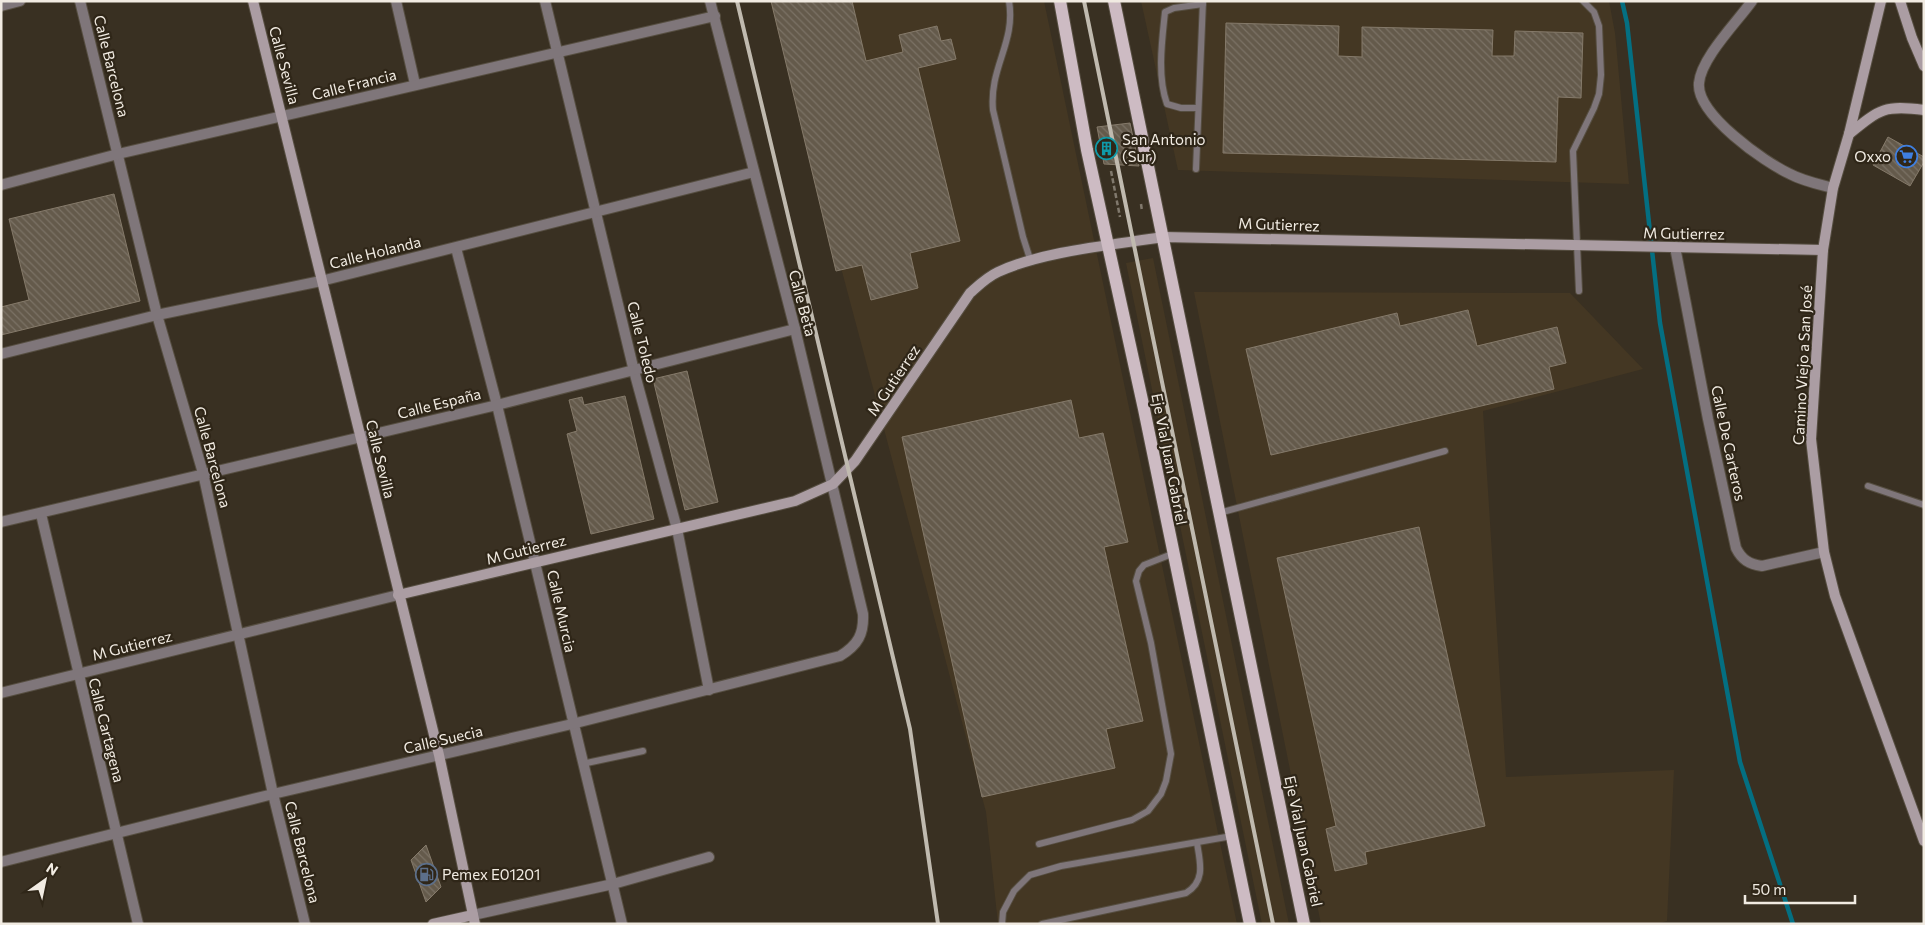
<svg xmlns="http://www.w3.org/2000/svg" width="1925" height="925" font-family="Commissioner,sans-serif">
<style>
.built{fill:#443723}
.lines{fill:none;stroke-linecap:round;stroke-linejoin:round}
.stream{stroke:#046f82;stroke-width:4.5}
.building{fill:url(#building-back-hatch);stroke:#857a6a}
.lane-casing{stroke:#564e41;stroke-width:8}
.street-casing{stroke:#564e41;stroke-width:12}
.secondary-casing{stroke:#564e41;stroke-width:12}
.primary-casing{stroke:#564e41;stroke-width:14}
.path{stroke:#81796d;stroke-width:2.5;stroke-dasharray:5 2.5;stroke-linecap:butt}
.lane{stroke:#7f767a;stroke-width:6}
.street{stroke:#7f767a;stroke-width:10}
.secondary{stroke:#ab9da3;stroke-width:10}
.primary{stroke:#cdbbc3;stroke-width:12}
.rail{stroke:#c0baaf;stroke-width:4}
.labels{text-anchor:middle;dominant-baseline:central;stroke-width:4.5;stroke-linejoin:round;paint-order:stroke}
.street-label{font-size:15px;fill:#f1ebe2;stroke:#2f2618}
.poi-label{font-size:15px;fill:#f1ebe2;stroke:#2f2618;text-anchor:start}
</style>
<defs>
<pattern id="building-back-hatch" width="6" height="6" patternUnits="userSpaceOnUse" patternTransform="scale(1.25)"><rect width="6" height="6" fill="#645a4b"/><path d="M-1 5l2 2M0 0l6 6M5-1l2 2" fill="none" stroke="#7b7265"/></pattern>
</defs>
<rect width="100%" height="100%" fill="#393022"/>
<g class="built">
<path d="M770 1H1044L1237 924H998L986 812Z"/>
<path d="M1141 1H1609L1615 33 1629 184 1178 170Z"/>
<path d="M1153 258 1289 924H1262L1126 263Z"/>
<path d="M1194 292 1570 293 1643 369 1483 411 1506 777 1674 770 1667 921 1656 924H1321Z"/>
</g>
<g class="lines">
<path class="stream" d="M1622 1 1627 23 1660 323 1740 762 1793 924"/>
</g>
<g class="building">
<path d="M771 1H852L866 61 903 52 899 35 937 26 941 41 951 39 956 59 918 68 960 241 910 253 918 288 871 300 862 265 836 271Z"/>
<path d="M1226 23 1339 26 1338 56 1362 57V27L1493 30 1492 56H1514L1515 31 1583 33 1581 98 1558 97 1556 162 1223 153Z"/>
<path d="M1130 123 1139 166 1104 164 1097 127Z"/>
<path d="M1888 137 1924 157V162L1910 186 1873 165Z"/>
<path d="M114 194 140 301 1 335V307L29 300 9 219Z"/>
<path d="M1468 310 1477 346 1557 327 1566 363 1549 367 1554 389 1271 455 1246 349 1397 313 1400 326Z"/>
<path d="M687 371 718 502 685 510 653 379Z"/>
<path d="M625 396 654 519 591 534 567 434 577 431 569 400 582 397 584 405Z"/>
<path d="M1071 400 1079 438 1103 433 1128 542 1104 547 1143 721 1106 729 1115 768 982 797 902 437Z"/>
<path d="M1419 527 1485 826 1365 852 1367 864 1335 871 1326 829 1336 826 1277 558Z"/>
<path d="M426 845 441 887 426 902 411 860Z"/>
</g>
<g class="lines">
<defs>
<g id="lane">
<path d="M1009 1C1016 43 989 67 993 110L1023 237 1031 262"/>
<path d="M1198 108H1181L1167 104C1157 76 1162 41 1165 12L1174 8 1203 4"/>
<path d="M1196 169 1203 1"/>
<path d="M1579 291 1573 151 1594 108 1599 94 1601 75 1599 26 1594 12 1583 1"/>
<path d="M1868 486 1924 505"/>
<path d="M1219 513 1445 451"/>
<path d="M582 764 643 751"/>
<path d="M1039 844 1132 820 1148 811 1161 794 1166 781 1171 754 1151 643 1136 581 1139 571 1144 565 1172 554"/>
<path d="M1002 924 1003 912 1014 891 1030 875 1061 866 1232 836"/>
<path d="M1042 924 1186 893C1206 881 1200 862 1197 843"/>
</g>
<g id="street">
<path d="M80 1 157 315 203 473 273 794 305 924"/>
<path d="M396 1 415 84"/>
<path d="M545 1 634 371 677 529 709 690"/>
<path d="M1752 1C1737 22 1701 58 1699 83 1696 114 1764 162 1790 174 1803 181 1818 184 1833 188"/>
<path d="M1 6 20 1"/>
<path d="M1 185 118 154 715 16"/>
<path d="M1675 247 1708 419 1736 548C1742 560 1749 564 1762 566L1824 552"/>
<path d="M456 248 497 405 622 924"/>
<path d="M1 354 157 315 321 281 754 172"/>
<path d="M41 514 138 924"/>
<path d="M1 522 497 405 795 329"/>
<path d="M1 693 398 595"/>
<path d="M1 862 273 794 572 724 840 656C858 645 864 634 863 614L795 329 710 1"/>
<path d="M473 915 613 884 709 857"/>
</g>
<g id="secondary">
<path d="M253 1 439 755 475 924"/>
<path d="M1881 1 1849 134 1833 188 1823 250 1811 439 1824 552 1835 596 1924 841"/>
<path d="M1900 1 1912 38 1924 66"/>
<path d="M1849 134C1880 109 1884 105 1924 110"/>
<path d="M398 595 795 501 833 484 855 461 970 293C979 285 987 277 998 272 1043 251 1113 245 1163 237L1823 250"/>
<path d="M433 924 473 915"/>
</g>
<g id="primary">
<path d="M1060 1 1087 150 1144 409 1250 924"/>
<path d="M1114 1 1304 924"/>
</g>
</defs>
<use href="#lane" class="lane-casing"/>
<use href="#street" class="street-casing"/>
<use href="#secondary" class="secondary-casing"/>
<use href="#primary" class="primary-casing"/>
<g class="path">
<path d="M1111 171 1120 217"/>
<path d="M1141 204 1142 211"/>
</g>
<use href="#lane" class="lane"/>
<use href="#street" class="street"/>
<use href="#secondary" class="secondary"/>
<use href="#primary" class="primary"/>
<g class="rail">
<path d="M737 1 910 729 938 924"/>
<path d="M1084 1 1273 924"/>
</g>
</g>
<defs>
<symbol id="building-ring" viewBox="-11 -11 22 22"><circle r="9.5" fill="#2f2618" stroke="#0f9aa8" stroke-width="1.5"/><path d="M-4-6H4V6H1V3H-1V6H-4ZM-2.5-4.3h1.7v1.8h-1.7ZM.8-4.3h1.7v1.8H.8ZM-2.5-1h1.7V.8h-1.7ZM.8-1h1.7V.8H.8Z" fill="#0f9aa8"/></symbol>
<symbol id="supermarket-ring" viewBox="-11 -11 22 22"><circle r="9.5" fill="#2f2618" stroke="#3f7fe0" stroke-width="1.5"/><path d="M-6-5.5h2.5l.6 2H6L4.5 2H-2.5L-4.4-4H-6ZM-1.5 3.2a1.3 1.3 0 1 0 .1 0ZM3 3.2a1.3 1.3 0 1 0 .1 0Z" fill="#3f7fe0"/></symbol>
<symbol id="fuel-ring" viewBox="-11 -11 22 22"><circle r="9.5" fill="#2f2618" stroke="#5c6f8a" stroke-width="1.5"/><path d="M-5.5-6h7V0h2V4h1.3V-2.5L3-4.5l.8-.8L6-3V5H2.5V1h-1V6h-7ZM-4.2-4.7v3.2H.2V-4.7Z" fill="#5c6f8a"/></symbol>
</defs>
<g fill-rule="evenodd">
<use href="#building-ring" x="1094" y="136" width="25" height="25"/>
<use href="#supermarket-ring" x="1894" y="144" width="25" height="25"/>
<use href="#fuel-ring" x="414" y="862" width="25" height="25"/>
</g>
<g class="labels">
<g class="street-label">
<text transform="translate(285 65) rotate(75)">Calle Sevilla</text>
<text transform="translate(112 66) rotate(76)">Calle Barcelona</text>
<text transform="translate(354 84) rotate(-14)">Calle Francia</text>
<text transform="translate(1279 224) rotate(2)">M Gutierrez</text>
<text transform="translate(1684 233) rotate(1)">M Gutierrez</text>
<text transform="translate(375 252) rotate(-14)">Calle Holanda</text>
<text transform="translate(803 303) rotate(75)">Calle Beta</text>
<text transform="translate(643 342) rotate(76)">Calle Toledo</text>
<text transform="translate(1802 365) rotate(-87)">Camino Viejo a San José</text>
<text transform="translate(893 380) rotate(-56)">M Gutierrez</text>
<text transform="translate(439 403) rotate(-14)">Calle España</text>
<text transform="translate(1729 443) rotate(78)">Calle De Carteros</text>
<text transform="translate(213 457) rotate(75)">Calle Barcelona</text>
<text transform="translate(381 459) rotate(76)">Calle Sevilla</text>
<text transform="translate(1170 459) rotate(79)">Eje Vial Juan Gabriel</text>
<text transform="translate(526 549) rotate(-14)">M Gutierrez</text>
<text transform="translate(562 611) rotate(77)">Calle Murcia</text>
<text transform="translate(132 645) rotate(-14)">M Gutierrez</text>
<text transform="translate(107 730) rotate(76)">Calle Cartagena</text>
<text transform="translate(443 739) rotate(-13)">Calle Suecia</text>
<text transform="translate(1304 841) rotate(78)">Eje Vial Juan Gabriel</text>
<text transform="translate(303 852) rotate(76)">Calle Barcelona</text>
</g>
<g class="poi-label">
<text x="1122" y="139">San Antonio<tspan x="1122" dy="17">(Sur)</tspan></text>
<text x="1891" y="156" text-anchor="end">Oxxo</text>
<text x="442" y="874">Pemex E01201</text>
</g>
</g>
<rect width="1925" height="925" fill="none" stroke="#f1ebe2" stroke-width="5"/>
<g transform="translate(45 880) rotate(33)" stroke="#2f2618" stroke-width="4" paint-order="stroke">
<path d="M0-4L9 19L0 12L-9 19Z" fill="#f1ebe2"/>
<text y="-8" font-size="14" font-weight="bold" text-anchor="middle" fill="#f1ebe2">N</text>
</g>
<path d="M1745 895v8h110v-8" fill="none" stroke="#f1ebe2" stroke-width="2.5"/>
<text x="1752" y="895" font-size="15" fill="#f1ebe2" stroke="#2f2618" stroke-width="4" paint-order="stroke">50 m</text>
</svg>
